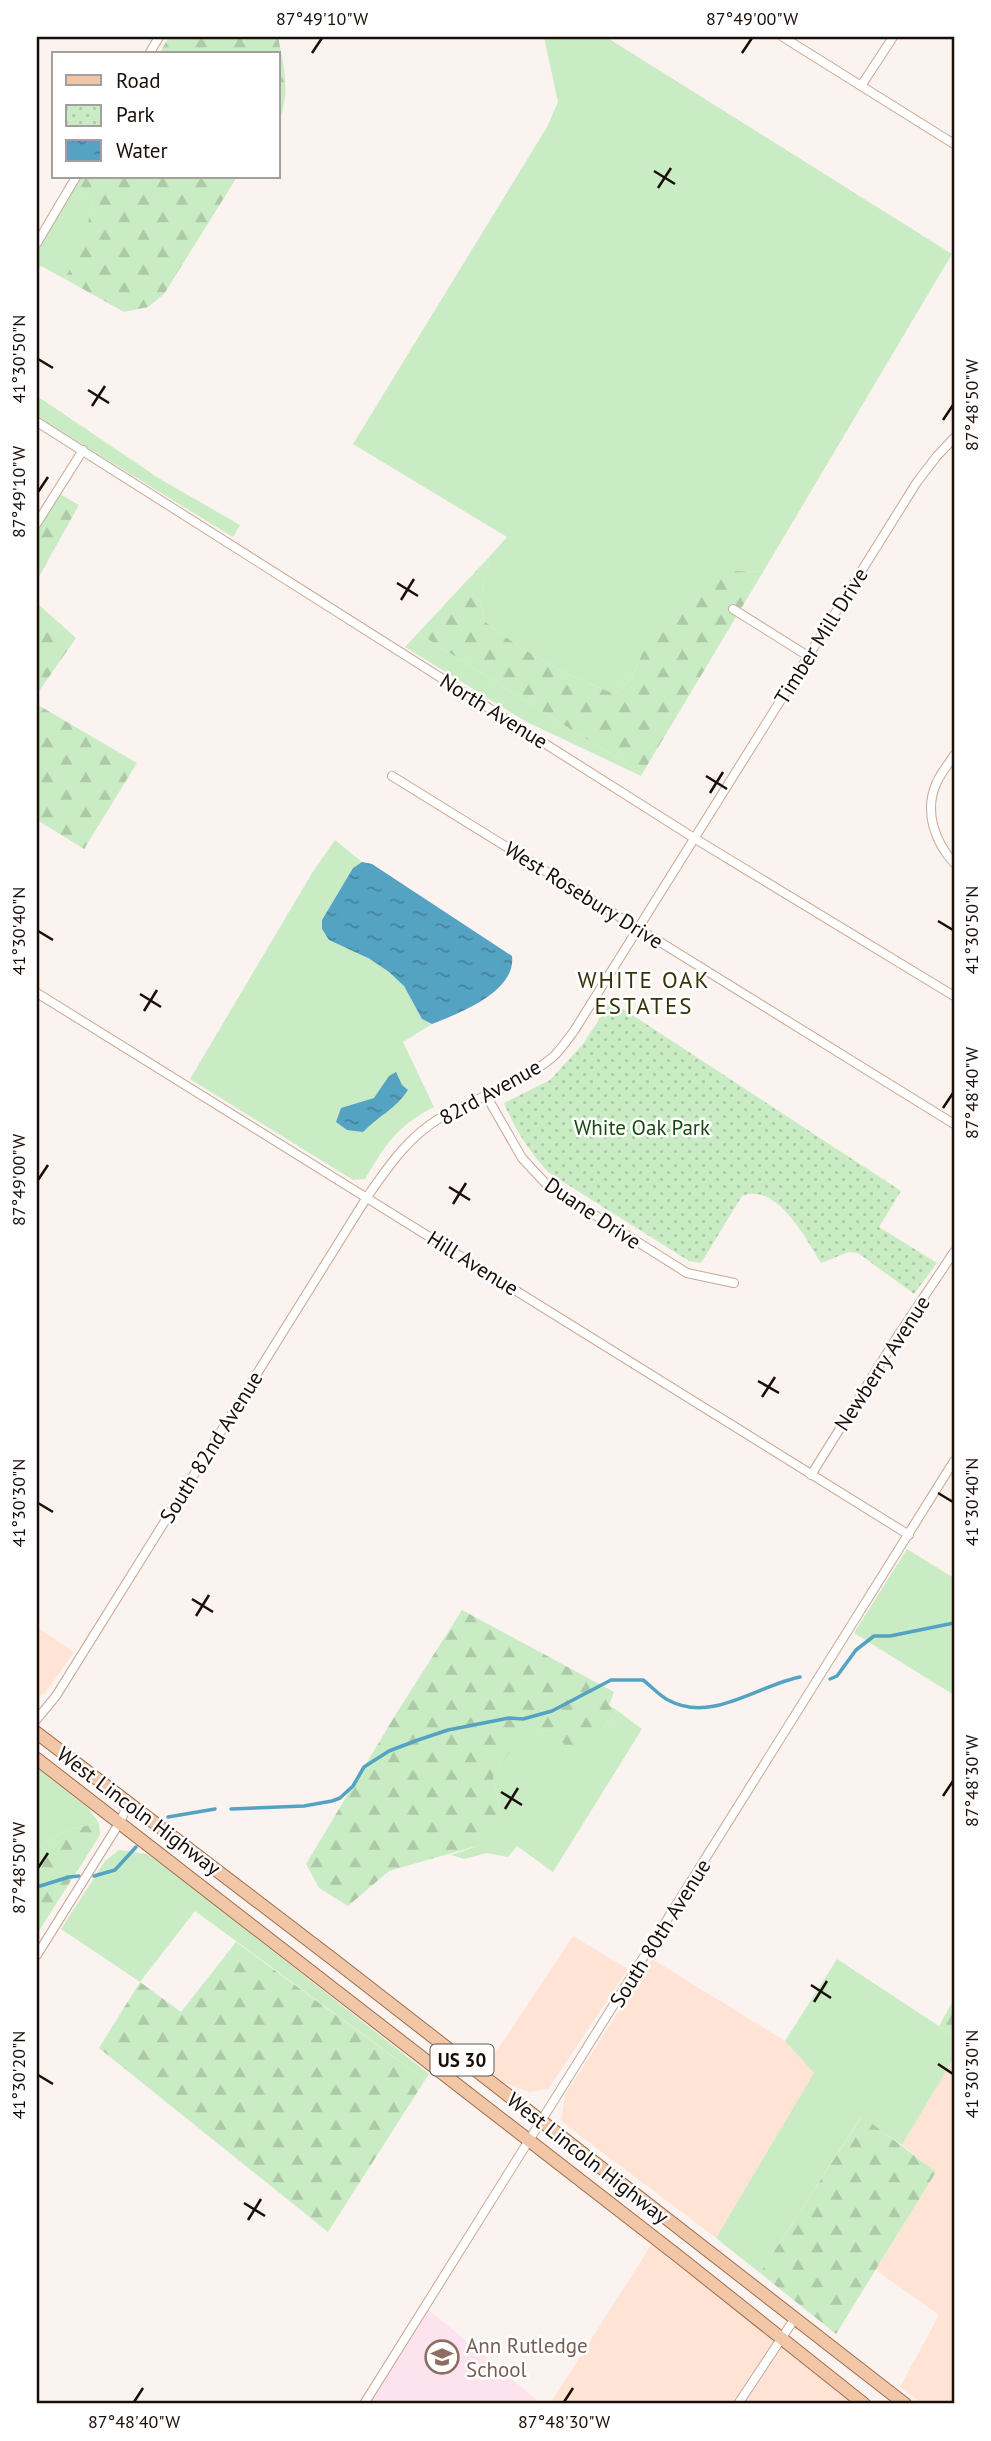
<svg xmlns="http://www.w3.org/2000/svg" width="991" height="2441" font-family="'PT Sans',sans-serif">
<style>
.built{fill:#ffe4d6}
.education{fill:#fde3ed}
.green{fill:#caecc4}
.forest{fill:url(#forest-firs)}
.park{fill:url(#park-dots)}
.water{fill:url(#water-ripples)}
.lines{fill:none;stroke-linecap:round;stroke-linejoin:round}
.stream{stroke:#54a3c3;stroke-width:3.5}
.minor-casing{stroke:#c9a795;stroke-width:10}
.primary-casing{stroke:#9f6e4a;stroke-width:14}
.minor{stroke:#fff;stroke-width:8}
.primary{stroke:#f1c7a7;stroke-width:12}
.ticks{fill:none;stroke:#1a0e08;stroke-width:2.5}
.labels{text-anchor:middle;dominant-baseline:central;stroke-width:5;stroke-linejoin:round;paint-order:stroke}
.shield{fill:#fff;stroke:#5f5652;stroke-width:2}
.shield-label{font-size:19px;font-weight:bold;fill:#1a0e08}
.street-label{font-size:21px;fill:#1a0e08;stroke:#fff}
.park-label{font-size:21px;fill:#1b4812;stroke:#fff}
.education-label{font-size:21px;fill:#785e54;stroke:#fff;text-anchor:start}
.neighbourhood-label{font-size:23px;letter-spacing:2px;fill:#353308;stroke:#fff}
.neatline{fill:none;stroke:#1a0e08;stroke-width:2.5}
.ticks-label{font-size:18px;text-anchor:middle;fill:#1a0e08}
</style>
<defs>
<pattern id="forest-firs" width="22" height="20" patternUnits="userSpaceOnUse" patternTransform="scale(1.75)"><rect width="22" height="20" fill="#caecc4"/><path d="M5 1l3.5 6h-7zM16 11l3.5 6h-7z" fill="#adc9a7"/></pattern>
<pattern id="park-dots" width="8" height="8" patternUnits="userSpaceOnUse" patternTransform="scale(1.75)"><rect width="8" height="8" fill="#caecc4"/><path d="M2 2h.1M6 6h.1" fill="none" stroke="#adc9a7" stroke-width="1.8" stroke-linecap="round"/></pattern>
<pattern id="water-ripples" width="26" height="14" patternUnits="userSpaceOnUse" patternTransform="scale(1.75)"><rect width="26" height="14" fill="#54a3c3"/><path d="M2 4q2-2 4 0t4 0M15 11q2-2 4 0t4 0" fill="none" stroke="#45839c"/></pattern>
</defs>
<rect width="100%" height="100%" fill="#fbf3f0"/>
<g class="built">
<path d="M37 1627 74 1652 45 1693 37 1698Z"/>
<path d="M573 1936 628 1969 548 2089 529 2092 507 2084 484 2070Z"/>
<path d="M652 1959 785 2041 815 2073 716 2238 561 2121 565 2095Z"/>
<path d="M954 2058V2404H923L900 2387 939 2315 876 2270 936 2172 902 2145Z"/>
<path d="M653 2242 776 2341 735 2404H550Z"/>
<path d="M781 2343 859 2404H743Z"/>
</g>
<path class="education" d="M428 2309 542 2404H369Z"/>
<g class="green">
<path d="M544 37H606L952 254 763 572 733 571 642 654 631 679 615 694C566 675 524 653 483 620L481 596 490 556 507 537 353 444 547 127 558 102Z"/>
<path d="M80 177H86L81 186 92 200 87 235 65 279 41 266 37 271V248Z"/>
<path d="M37 396 160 479 240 525 233 537 37 417Z"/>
<path d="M418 633 642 774 641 776 525 721 405 647Z"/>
<path d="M335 840 362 862 353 868 322 920V929L329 940 370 959 389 972 404 986 422 1019 432 1024 403 1042 434 1107C397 1126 386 1144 365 1179L353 1180 190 1079 312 873Z"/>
<path d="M907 1549 954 1578V1695L854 1633Z"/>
<path d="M618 1711 642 1729 553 1872 517 1846 508 1857 487 1853 464 1859 451 1855 480 1845 501 1813 493 1777 521 1734 554 1730 589 1744Z"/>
<path d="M37 1768 88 1808 99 1823 66 1830 37 1849Z"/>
<path d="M119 1850 147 1854 180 1878 429 2074 425 2080 195 1911 140 1982 61 1929 105 1861Z"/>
<path d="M837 1959 954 2036V2058L902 2145 861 2117 760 2273 716 2238 814 2073 785 2041Z"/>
</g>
<g class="forest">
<path d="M169 37H278C284 65 291 96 278 122V54H159Z"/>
<path d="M86 177H237L164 294 148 307 124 312 65 279 86 235 92 200 81 186Z"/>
<path d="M60 494 79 505 37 580V531Z"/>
<path d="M490 556 481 596 483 620C524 653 566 675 615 694L631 679 642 654 669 619 709 581 733 571 763 572 642 774 418 633Z"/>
<path d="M37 603 76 638 37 694Z"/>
<path d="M38 705 137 763 84 849 37 820Z"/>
<path d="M462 1610 614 1692 609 1705 618 1711 589 1744 567 1748 553 1730 521 1735 493 1777 501 1813 499 1832 480 1845 389 1871 348 1906 319 1888 306 1864 396 1714Z"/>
<path d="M99 1823 100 1835 37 1934V1849L66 1830Z"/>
<path d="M236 1942 425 2080 328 2232 99 2048 140 1982 181 2012Z"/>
<path d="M954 1999V2036L939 2026Z"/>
<path d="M862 2116 936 2172 836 2334 760 2273Z"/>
</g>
<path class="park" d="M611 1001 901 1191 879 1227 937 1263 914 1294 858 1253 849 1252 821 1263C806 1239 777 1182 742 1196L701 1263 689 1261 549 1173C529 1151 515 1130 504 1103L550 1080 583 1044Z"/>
<g class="water">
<path d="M362 862 372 864 512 956C516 992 460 1013 432 1024L422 1019 404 986 389 972 370 959 329 940 322 929V920L353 868Z"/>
<path d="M396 1072 402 1085 408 1090C397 1108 377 1117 363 1132L347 1130 336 1122 341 1108 374 1098 389 1076Z"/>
</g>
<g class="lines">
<g class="stream">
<path d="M830 1679 837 1676 856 1650 874 1636H890L954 1623"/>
<path d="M231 1809 304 1806 332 1801 340 1798 353 1786 364 1767 389 1751 418 1740 448 1730 509 1718 523 1719 552 1711 611 1680H643C651 1686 660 1696 668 1700 712 1724 758 1685 800 1677"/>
<path d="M168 1817 215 1809"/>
<path d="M94 1876 115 1870 136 1847"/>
<path d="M37 1887 69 1877 79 1876"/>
</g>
<defs>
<g id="minor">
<path d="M783 37 954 144"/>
<path d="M149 54 159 37"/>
<path d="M861 86 893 37"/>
<path d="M37 243 76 177"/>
<path d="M37 422 694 838 954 996"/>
<path d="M37 523 83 450"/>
<path d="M733 609 808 656"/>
<path d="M954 755C948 765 940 774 936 784 924 812 935 842 954 863"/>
<path d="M392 776 954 1124"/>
<path d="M37 993 909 1535"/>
<path d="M487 1097 522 1158 547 1185 687 1273 734 1283"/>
<path d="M811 1475 899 1334 954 1252"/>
<path d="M37 1719 56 1696 367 1197C388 1167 408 1137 440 1118 477 1097 520 1085 554 1056 561 1049 568 1039 574 1031L917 482 937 456 954 438"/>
<path d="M37 1955 120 1822 129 1802"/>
<path d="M364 2404 954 1461"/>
<path d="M738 2404 795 2318"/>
</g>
<g id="primary">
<path d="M37 1733 338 1963 905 2404"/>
<path d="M37 1759 678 2256 864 2404"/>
</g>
</defs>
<use href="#minor" class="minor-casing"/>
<use href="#primary" class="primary-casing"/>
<use href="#minor" class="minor"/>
<use href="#primary" class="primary"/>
</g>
<path class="ticks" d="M312 53 322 38M742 53 752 38M654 171 675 184M658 188 671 168M38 359 53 368M88 390 109 403M92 406 105 386M943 420 953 405M38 492 48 477M397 583 418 596M401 600 414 579M706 776 727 789M710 793 723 772M938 921 953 930M38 931 53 940M140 994 161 1007M144 1011 157 990M943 1108 953 1093M38 1180 48 1165M449 1187 470 1200M453 1204 466 1183M758 1381 779 1393M762 1397 775 1377M938 1493 953 1502M38 1503 53 1512M192 1599 213 1612M196 1616 209 1595M501 1792 522 1805M943 1796 953 1781M505 1809 518 1788M38 1868 48 1853M811 1985 831 1998M814 2002 827 1981M938 2064 953 2074M38 2075 53 2084M244 2203 265 2216M248 2220 261 2199M134 2402 143 2388M564 2402 573 2388"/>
<defs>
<symbol id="school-ring" viewBox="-11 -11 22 22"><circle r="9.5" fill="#fff" stroke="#8d6e63" stroke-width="1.5"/><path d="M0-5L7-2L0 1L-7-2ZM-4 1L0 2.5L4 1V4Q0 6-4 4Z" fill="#8d6e63"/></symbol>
</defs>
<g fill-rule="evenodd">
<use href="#school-ring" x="423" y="2338" width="38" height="38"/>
</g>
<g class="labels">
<rect class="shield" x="430.5" y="2044.5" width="63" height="31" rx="5"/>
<g class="shield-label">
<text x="462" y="2060">US 30</text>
</g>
<g class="street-label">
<text transform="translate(821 636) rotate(-58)">Timber Mill Drive</text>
<text transform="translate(494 711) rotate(32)">North Avenue</text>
<text transform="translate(584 895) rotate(32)">West Rosebury Drive</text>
<text transform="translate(490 1092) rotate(-29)">82rd Avenue</text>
<text transform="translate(593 1213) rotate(34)">Duane Drive</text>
<text transform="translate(473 1263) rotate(32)">Hill Avenue</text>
<text transform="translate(882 1363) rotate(-57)">Newberry Avenue</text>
<text transform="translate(211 1447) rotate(-58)">South 82nd Avenue</text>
<text transform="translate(139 1811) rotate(37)">West Lincoln Highway</text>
<text transform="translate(660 1933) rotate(-58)">South 80th Avenue</text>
<text transform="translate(588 2158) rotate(38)">West Lincoln Highway</text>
</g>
<g class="park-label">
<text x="642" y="1127">White Oak Park</text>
</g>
<g class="education-label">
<text x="466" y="2345">Ann Rutledge<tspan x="466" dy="24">School</tspan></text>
</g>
<g class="neighbourhood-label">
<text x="644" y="979">WHITE OAK<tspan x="644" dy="26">ESTATES</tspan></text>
</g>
</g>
<rect width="991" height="2441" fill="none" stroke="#ffffff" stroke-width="77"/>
<rect x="52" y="52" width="228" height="126" fill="#ffffff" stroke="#a39f9c" stroke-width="2"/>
<rect x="66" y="75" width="35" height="10" fill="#f1c7a7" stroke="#a39f9c" stroke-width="2"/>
<text x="116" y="88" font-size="21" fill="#1a0e08">Road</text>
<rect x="66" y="105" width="35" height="21" fill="url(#park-dots)" stroke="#a39f9c" stroke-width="2"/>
<text x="116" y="122" font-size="21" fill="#1a0e08">Park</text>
<rect x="66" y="140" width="35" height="21" fill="url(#water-ripples)" stroke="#a39f9c" stroke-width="2"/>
<text x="116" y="158" font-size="21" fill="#1a0e08">Water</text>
<rect x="38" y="38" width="915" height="2364" class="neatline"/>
<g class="ticks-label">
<text x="322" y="25">87°49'10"W</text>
<text x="752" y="25">87°49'00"W</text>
<text transform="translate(19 359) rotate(-90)" y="6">41°30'50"N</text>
<text transform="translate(972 405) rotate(-90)" y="6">87°48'50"W</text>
<text transform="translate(19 492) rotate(-90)" y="6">87°49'10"W</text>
<text transform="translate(972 930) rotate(-90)" y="6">41°30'50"N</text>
<text transform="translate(19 931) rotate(-90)" y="6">41°30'40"N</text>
<text transform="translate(972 1093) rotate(-90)" y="6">87°48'40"W</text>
<text transform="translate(19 1180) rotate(-90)" y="6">87°49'00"W</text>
<text transform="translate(972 1502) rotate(-90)" y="6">41°30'40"N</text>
<text transform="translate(19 1503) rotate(-90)" y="6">41°30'30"N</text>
<text transform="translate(972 1781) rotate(-90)" y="6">87°48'30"W</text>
<text transform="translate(19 1868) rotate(-90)" y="6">87°48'50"W</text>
<text transform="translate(972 2074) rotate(-90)" y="6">41°30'30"N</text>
<text transform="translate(19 2075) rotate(-90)" y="6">41°30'20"N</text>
<text x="134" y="2428">87°48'40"W</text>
<text x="564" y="2428">87°48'30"W</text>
</g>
</svg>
